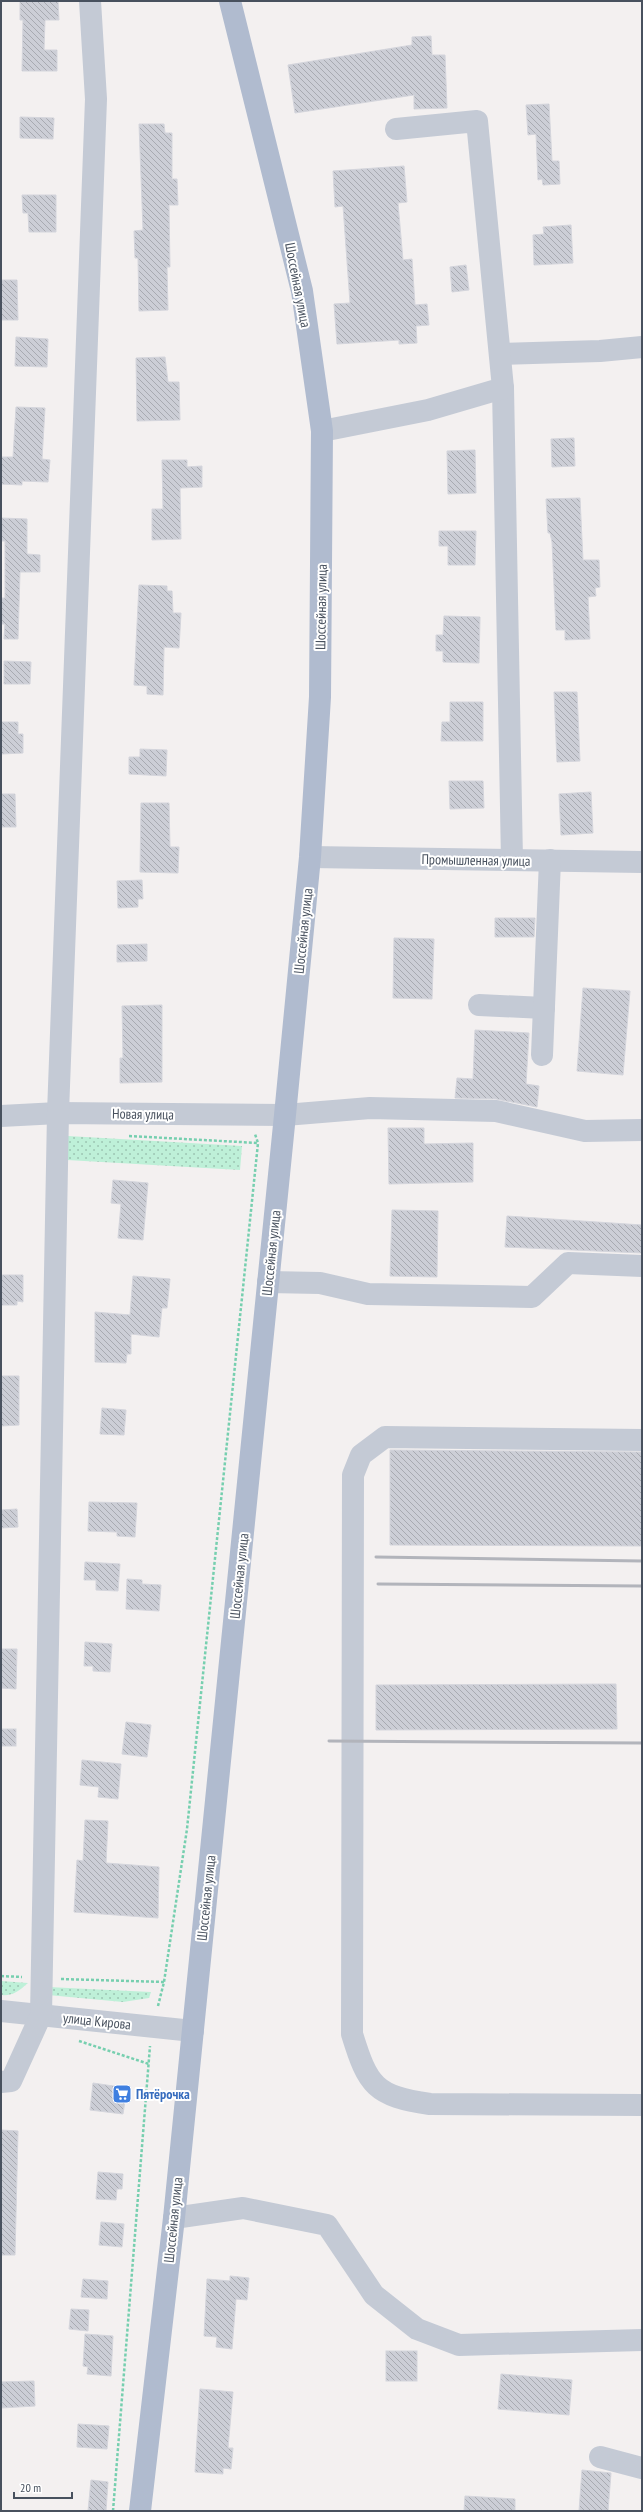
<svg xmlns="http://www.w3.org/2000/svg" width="643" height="2512" font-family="'PT Sans Narrow',sans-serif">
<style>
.grass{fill:url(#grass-dots)}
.building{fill:url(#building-back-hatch);stroke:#d4d5dc}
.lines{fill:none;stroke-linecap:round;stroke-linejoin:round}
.path{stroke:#76cfaf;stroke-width:2.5;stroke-dasharray:3 2;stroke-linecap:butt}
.minor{stroke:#c4cad5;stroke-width:22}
.major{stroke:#b0bbcf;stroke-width:22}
.rail{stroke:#b2b4bb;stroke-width:3}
.labels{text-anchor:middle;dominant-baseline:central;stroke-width:4;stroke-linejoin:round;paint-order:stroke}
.street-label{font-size:14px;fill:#48515e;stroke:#fff}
.shop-label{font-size:14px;font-weight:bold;fill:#366cbe;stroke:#fff;text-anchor:start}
</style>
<defs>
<pattern id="grass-dots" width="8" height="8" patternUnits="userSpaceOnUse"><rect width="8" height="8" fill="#bef0d8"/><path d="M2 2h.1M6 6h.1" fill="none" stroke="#9cc5b2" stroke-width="1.8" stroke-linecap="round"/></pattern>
<pattern id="building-back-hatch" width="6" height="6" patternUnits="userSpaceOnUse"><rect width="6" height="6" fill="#ccced6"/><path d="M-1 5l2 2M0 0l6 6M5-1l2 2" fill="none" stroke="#a8aab1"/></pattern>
</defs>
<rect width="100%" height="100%" fill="#f3f0f0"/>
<g class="grass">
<path d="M68 1136 242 1146 240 1170 67 1160Z"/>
<path d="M1 1981 28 1983C19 1991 13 1996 1 1995Z"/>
<path d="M48 1987 151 1992 149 1998 123 2002 48 1995Z"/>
</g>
<g class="building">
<path d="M20 1H58L59 20H45L44 50H57V71H22L23 20H20Z"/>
<path d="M431 36 432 55H445L447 108 414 109V95L295 113 288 65 412 45V37Z"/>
<path d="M549 104 552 161H559L560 184 543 185 542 179 538 180 536 134 528 135 526 105Z"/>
<path d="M20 117 54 118 53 139 20 138Z"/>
<path d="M139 124H164L165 133H172V179H177L178 205H169L170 267H167L168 310 139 311 138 258H135L134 231 143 230Z"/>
<path d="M404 166 407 202 398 203 403 260 412 259 415 305 427 304 429 325 416 326 417 343 399 344V340L337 344 334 304 350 303 343 206 335 207 333 171Z"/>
<path d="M22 195H56V232H29L28 213H23Z"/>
<path d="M571 225 573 263 534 265 533 235 544 234 543 227Z"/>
<path d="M466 265 469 290 452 292 450 267Z"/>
<path d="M1 280H17L18 320H1Z"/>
<path d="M16 337 48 339 47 367 15 366Z"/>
<path d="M165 357 168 382H179L180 420 137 421 136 358Z"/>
<path d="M16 407 45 408 42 459 50 460 48 482 22 481V485L1 484V457H13Z"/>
<path d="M574 438 575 466 552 467 551 439Z"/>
<path d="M475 450 476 493 448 494 447 451Z"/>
<path d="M162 460H187V467L202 466V487L180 488 181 539 152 540V509H163Z"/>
<path d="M580 498 583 560H599L600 587 595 588 596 596 588 597 590 639 565 640V630H556L552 542 550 533H548L546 499Z"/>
<path d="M1 518 27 519V554L40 555V572H20L18 639H4L5 624H1V598H5V541H1Z"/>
<path d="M439 531H476L475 565H448V546H439Z"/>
<path d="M139 585 167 586V591H172L173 613H181L179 648 164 647 163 695 147 694V686L134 685Z"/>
<path d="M444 616 480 617 479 663 443 662V651H436V635H443Z"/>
<path d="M4 661 31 662 30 684H4Z"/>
<path d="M554 692H577L580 761 557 762Z"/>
<path d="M450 702H483V741H441L442 722H450Z"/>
<path d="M1 722H18V734H23V753L1 754Z"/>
<path d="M140 749 167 750 166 776 129 774V757H140Z"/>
<path d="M449 781H483L484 808 450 809Z"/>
<path d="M591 792 593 833 561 835 559 794Z"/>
<path d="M1 794H15L16 827H1Z"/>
<path d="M141 803H169L170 847H179L178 873 140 872Z"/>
<path d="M142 880 143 899H138V907L118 908 117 881Z"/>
<path d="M495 918H535L534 937H495Z"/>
<path d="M394 938 434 939 432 999 393 998Z"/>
<path d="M147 944V961L117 962V945Z"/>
<path d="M583 988 630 991 623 1075 577 1071Z"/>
<path d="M162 1005V1082L120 1083V1058H123L122 1006Z"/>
<path d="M475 1030 529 1033 526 1084 539 1086 537 1107 496 1099 455 1098 457 1078 473 1079Z"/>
<path d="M388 1128H424V1144L473 1143V1182L389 1184Z"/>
<path d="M113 1180 148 1183 143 1240 118 1238 121 1204 111 1203Z"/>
<path d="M392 1210 438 1211 437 1277 390 1276Z"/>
<path d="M507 1216 642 1225V1253L505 1247Z"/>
<path d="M1 1275H23V1302L17 1301V1305H1Z"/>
<path d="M133 1276 170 1279 167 1308H162L159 1337 131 1334V1354H127L126 1363 95 1362V1312L130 1315Z"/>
<path d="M1 1376H19V1425L1 1426Z"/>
<path d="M102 1408 126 1410 124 1435 100 1434Z"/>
<path d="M390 1450 642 1452V1546L390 1545Z"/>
<path d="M89 1502 137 1503 135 1537 117 1536V1532L88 1531Z"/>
<path d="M17 1509 18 1527 1 1528V1510Z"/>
<path d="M85 1562 120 1564 118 1591 96 1590V1580H84Z"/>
<path d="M127 1579 142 1580V1584L161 1585 159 1611 126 1609Z"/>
<path d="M85 1642 112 1644 110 1672 93 1671V1666H84Z"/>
<path d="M1 1649H17L16 1689 1 1688Z"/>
<path d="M616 1684 617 1729 376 1730V1685Z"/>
<path d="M126 1722 151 1725 147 1757 122 1754Z"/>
<rect x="1" y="1729" width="15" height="17"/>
<path d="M82 1760 121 1764 118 1799 98 1797 99 1787 80 1785Z"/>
<path d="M85 1820 108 1821 106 1863 159 1867 158 1918 74 1912 77 1860 83 1861Z"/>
<path d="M93 2083 127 2088 123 2114 90 2110Z"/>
<path d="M1 2130 18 2131 15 2255H1Z"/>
<path d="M98 2172 123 2174 122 2189H117L116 2200 96 2199Z"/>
<path d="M101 2222 124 2224 122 2247 99 2245Z"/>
<path d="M230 2276 249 2278 247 2300 236 2299 232 2349 216 2347 217 2337 204 2336 207 2279 230 2281Z"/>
<path d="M83 2279 108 2281 107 2299 81 2297Z"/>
<path d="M71 2309 89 2310 88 2331 69 2329Z"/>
<path d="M85 2334 113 2336 111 2376 87 2374 88 2367 83 2366Z"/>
<rect x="386" y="2351" width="31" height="30"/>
<path d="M501 2374 572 2380 569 2415 498 2409Z"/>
<path d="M34 2381 35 2406 1 2408V2382Z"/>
<path d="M200 2389 233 2392 228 2448H233L231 2469 223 2468V2474L195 2472Z"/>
<path d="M78 2424 109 2426 107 2449 77 2447Z"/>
<path d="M582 2470 611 2473 608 2511H579Z"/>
<path d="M91 2480 108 2482 106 2511H88Z"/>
<path d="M465 2496 515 2499V2511H464Z"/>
</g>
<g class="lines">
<g class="path">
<path d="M129 1136 258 1143"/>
<path d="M1 1976 22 1977"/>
<path d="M61 1979 164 1982"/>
<path d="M158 2006 164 1982 187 1829 258 1143 255 1134"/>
<path d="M79 2041 149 2064"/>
<path d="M113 2511 150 2046"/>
</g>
<g class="minor">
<path d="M501 354 600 351 642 347"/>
<path d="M503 388 512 860"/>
<path d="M322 431 428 410 503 388 477 121 396 129"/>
<path d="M310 857 642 862"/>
<path d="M479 1005 544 1008"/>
<path d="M542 1055 550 860"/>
<path d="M1 1116 58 1113 285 1115 370 1108 496 1111 585 1131 642 1130"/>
<path d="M268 1282 320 1283 368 1294 532 1297 568 1263 642 1266"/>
<path d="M642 1440 385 1437 361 1455 353 1475 352 2034C368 2086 375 2096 430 2104L642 2105"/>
<path d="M1 2011 193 2031"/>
<path d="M1 2082 11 2081 41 2015 58 1113 96 99 90 1"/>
<path d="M174 2218 243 2208 327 2225 374 2295 417 2329 459 2345 642 2340"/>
<path d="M600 2457 642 2468"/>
</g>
<path class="major" d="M140 2511 174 2218 285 1115 310 857 320 697 322 431 302 291 230 1"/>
<g class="rail">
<path d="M376 1557 642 1561"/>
<path d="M378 1584 642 1586"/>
<path d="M329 1741 642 1743"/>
</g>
</g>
<defs>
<symbol id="supermarket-square" viewBox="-11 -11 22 22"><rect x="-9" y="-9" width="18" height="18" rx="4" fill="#3f7fe0" stroke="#fff"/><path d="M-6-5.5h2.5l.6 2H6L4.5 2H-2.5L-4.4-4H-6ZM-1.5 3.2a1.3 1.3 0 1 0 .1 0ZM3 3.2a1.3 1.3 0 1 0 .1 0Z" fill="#fff"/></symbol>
</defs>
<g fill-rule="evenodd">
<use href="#supermarket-square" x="111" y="2083" width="22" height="22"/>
</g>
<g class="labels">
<g class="street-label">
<text transform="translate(298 285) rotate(79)">Шоссейная улица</text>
<text transform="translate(321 607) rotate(-89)">Шоссейная улица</text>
<text transform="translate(476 860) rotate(1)">Промышленная улица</text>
<text transform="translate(303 931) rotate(-84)">Шоссейная улица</text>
<text transform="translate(143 1114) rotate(1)">Новая улица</text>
<text transform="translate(271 1253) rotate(-84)">Шоссейная улица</text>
<text transform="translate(239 1576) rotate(-84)">Шоссейная улица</text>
<text transform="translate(206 1898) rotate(-84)">Шоссейная улица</text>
<text transform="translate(97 2021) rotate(6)">улица Кирова</text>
<text transform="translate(173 2220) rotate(-84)">Шоссейная улица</text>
</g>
<g class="shop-label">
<text x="136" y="2094">Пятёрочка</text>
</g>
</g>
<rect width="643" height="2512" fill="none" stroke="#48515e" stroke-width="4"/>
<path d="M14 2492v6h58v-6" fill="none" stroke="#48515e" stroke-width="2"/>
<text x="20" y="2492" font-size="12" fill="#48515e" stroke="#ffffff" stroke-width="3" paint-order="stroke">20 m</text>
</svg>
